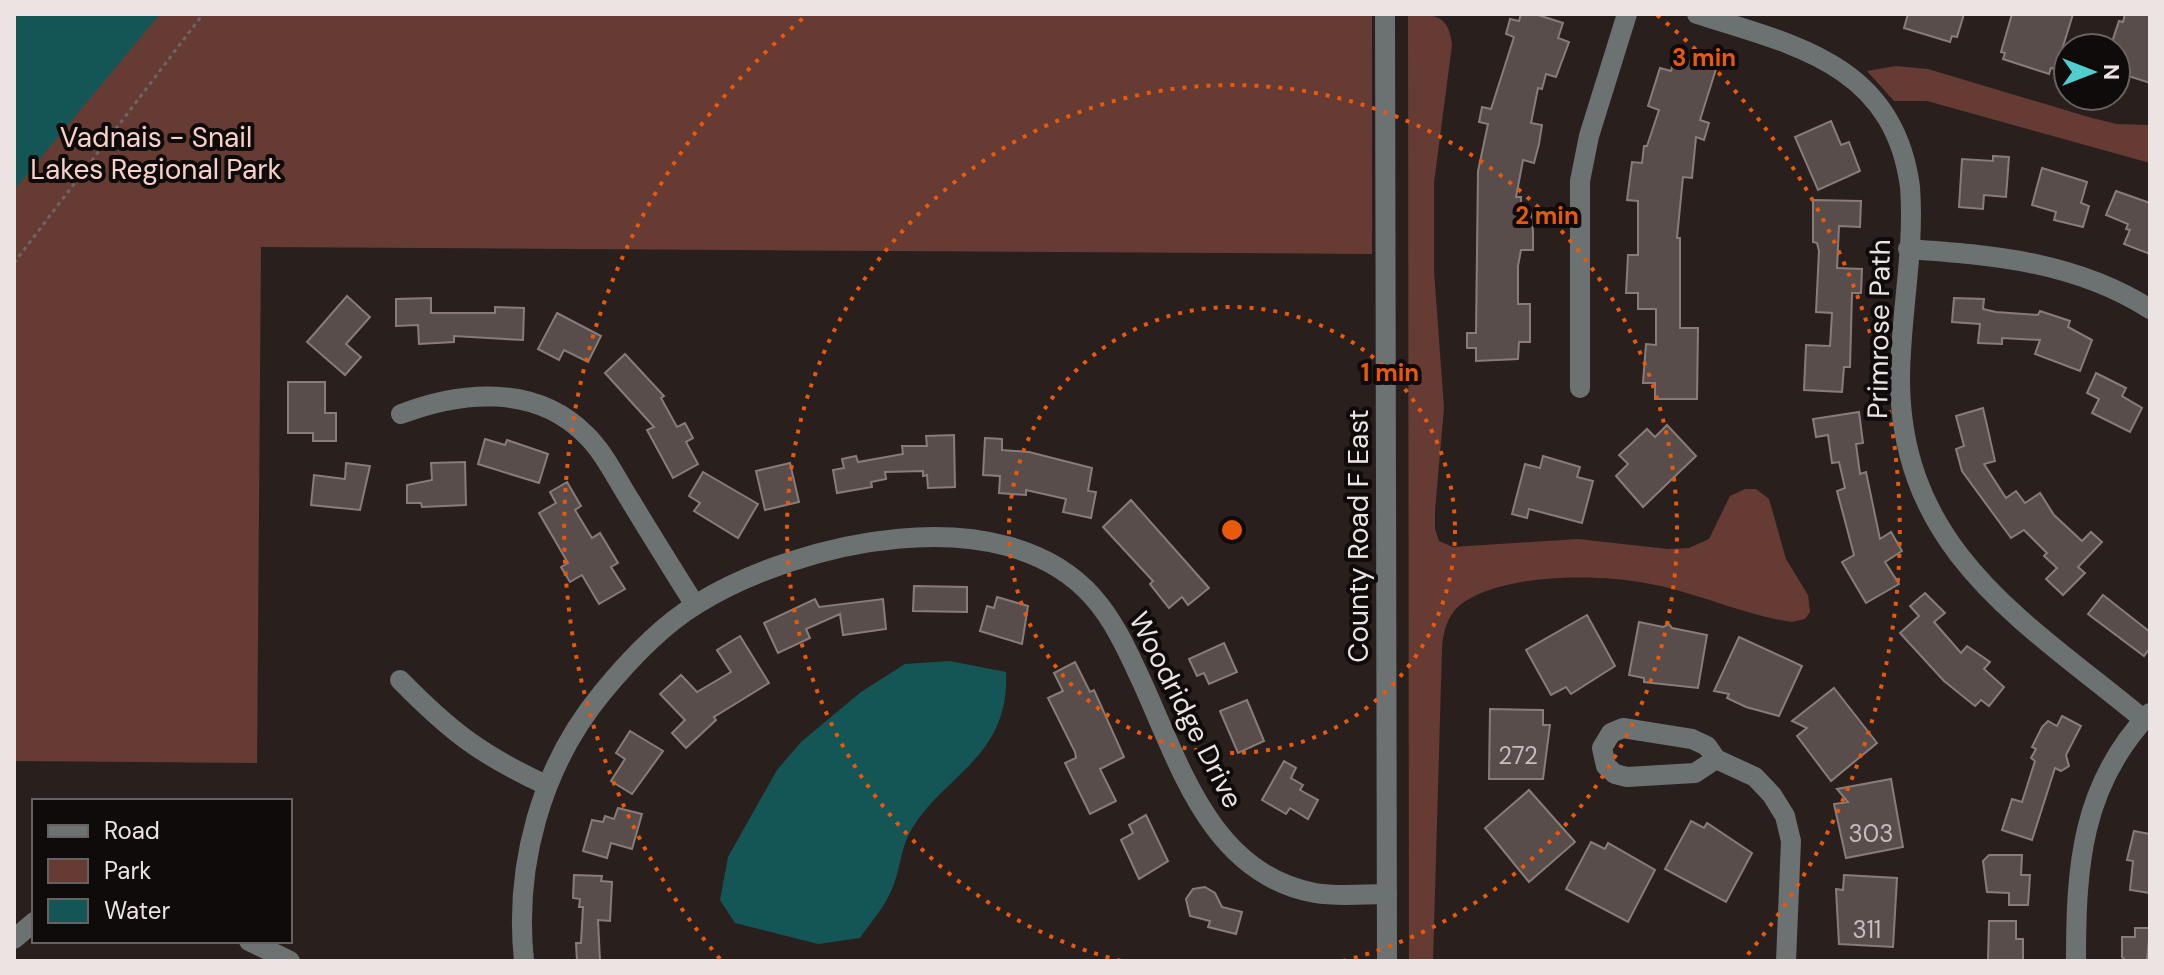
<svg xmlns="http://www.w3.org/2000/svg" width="2164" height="975" font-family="'DM Sans',sans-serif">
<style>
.green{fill:#663b33}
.water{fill:#145656}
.building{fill:#584d4b;stroke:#887c79;stroke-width:2}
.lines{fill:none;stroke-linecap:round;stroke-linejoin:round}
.path{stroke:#6d6563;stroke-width:3;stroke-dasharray:4 4;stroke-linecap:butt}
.minor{stroke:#6c7171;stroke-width:20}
.ring{fill:none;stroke:#e8590c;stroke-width:4;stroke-dasharray:4 8}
.labels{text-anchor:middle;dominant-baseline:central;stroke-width:8;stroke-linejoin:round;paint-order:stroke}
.number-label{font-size:24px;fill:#c6bebc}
.park-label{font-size:28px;fill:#f7d1ca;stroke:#0f0b0a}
.street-label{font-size:28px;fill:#ebe4e2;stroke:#0f0b0a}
.centre{fill:#e8590c;stroke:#0f0b0a;stroke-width:4}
.ring-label{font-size:24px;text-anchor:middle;font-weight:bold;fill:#e8590c;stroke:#0f0b0a;stroke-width:8;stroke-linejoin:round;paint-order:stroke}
</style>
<rect width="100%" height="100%" fill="#29201e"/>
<g class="green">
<path d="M14 14H1372V254L261 247 257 763 14 761Z"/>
<path d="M1408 14C1435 14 1449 15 1452 45L1434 183V271L1444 408 1435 510V529L1439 541 1453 547 1578 539 1668 549 1689 548 1709 539 1730 496 1745 489H1756L1769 499 1786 559 1808 595 1810 612 1805 619 1792 622C1742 615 1695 591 1645 583 1596 574 1501 573 1460 605 1447 616 1443 632 1442 649L1433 961H1409Z"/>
<path d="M1896 66 1928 69 2092 118 2117 124 2150 125V163L1927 101H1894L1867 71Z"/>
</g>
<g class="water">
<path d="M14 14H160L14 190Z"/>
<path d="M950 661 1006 672C1010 758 943 774 910 832 900 850 900 873 891 891 884 908 870 923 860 938L818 944 735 923 720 900 728 857 777 770 801 742 861 692 905 664Z"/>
</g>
<g class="building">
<path d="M1521 14H1535L1563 23 1558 38 1569 42 1556 77 1546 74 1542 89 1538 88 1531 123 1542 125 1539 144 1534 163 1523 160 1516 197H1521V212H1531L1533 231V250H1521L1518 266V304H1530V342H1519L1518 359 1476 361V348H1467V333H1476L1478 171 1488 124 1479 122 1482 107 1491 109 1514 37 1506 34 1510 19 1519 21Z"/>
<path d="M1908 14H1964L1957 37 1952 36 1950 42 1904 28Z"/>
<path d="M2012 14H2073L2056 69 2051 68 2049 74 2003 59 2005 53 2001 52Z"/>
<path d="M2125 14H2150V83L2116 72V48H2110L2119 21 2123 22Z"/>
<path d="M1675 57 1716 69 1700 120 1709 123 1704 140 1696 137 1692 178 1683 177 1677 238H1680V328H1698L1697 399H1655V383H1643L1646 344 1656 345V309H1638V293H1626L1628 255H1638V201L1627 200 1632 162 1642 163 1644 146H1647L1659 110 1648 106 1660 68 1671 71Z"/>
<path d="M1831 121 1841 145 1849 142 1860 171 1818 190 1795 137Z"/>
<path d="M1993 156 2009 157 2006 197 1984 195 1983 209 1959 207 1962 159 1993 161Z"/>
<path d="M2042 168 2087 182 2081 203 2089 206 2083 227 2054 220 2056 212 2032 205Z"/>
<path d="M2116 191 2150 203V254L2124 244 2130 230 2126 229 2128 224 2106 215Z"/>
<path d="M1813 200 1861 201 1860 227 1839 226 1837 268 1862 269 1861 293H1852L1850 367H1844L1842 392 1804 390 1806 345 1830 346 1832 313 1816 312 1819 251 1817 243 1813 242Z"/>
<path d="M347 296 370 317 346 344 361 357 345 375 307 342Z"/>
<path d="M431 298V313H495V307L524 308 523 340 454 336V342L419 344 418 325 396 326V299Z"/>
<path d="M1954 298 1984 299 1983 309 1996 312 2038 315 2040 311 2070 321 2068 327 2092 340 2080 371 2035 354 2040 340 2002 338V344L1978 343 1980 324 1952 322Z"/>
<path d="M557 313 601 336 588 362 564 350 559 360 538 349Z"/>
<path d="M625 354 664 396 661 398 677 427 685 423 693 438 686 442 698 464 673 478 647 430 654 427 605 373Z"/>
<path d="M2096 373 2126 388 2122 396 2142 408 2130 432 2092 413 2099 399 2087 393Z"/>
<path d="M288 382H325V413H336V441H313V433H288Z"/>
<path d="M1983 408 1995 461 1984 464 2006 498 2016 491 2025 503 2040 493 2054 515 2082 541 2091 532 2102 542 2078 567 2085 573 2063 595 2046 579 2057 568 2044 556 2047 553 2024 530 2011 538 1962 471 1956 449 1964 446 1956 416Z"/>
<path d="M1859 412 1863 443 1856 444 1860 474 1866 472 1880 539 1891 532 1902 551 1885 562 1899 584 1866 603 1842 562 1854 555 1837 491 1845 488 1839 462 1832 463 1828 435 1816 437 1813 419Z"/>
<path d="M1667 425 1696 456 1643 507 1616 476 1628 464 1619 455 1647 429 1655 437Z"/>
<path d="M954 435 955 487 928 488 927 475 923 476V471L885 472 886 479 871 482 872 487 837 493 833 470 844 468 842 459 856 456 858 462 903 454 902 446H927L926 436Z"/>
<path d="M985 438 1002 439V450L1029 452 1092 468 1088 491 1096 492 1091 518 1063 512 1066 499 1026 490V495L999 493 1000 476 983 475Z"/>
<path d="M485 439 505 445 507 440 548 454 539 483 478 464Z"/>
<path d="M1543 456 1580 467 1577 477 1593 481 1582 523 1529 509 1527 518 1512 514 1525 464 1540 468Z"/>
<path d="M465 462 466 505 422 507 421 503H407V485L432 480 431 463Z"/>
<path d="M346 463 370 466 360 510 311 505 314 475 345 479Z"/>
<path d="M790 463 799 502 765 510 756 471Z"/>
<path d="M703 472 758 504 738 538 694 511 700 503 689 496Z"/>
<path d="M567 482 581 506 575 510 592 538 600 533 618 563 611 567 625 589 599 604 582 575 570 582 561 567 568 563 539 513 556 503 550 492Z"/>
<path d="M1131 500 1209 588 1188 605 1182 597 1169 608 1150 584 1153 581 1103 527Z"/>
<path d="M914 586 967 587V612L913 611Z"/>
<path d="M1925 593 1945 613 1934 622 1961 653 1967 646 1990 662 1984 669 2004 687 1989 706 1981 700 1975 706 1944 681 1900 633 1919 616 1910 606Z"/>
<path d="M2103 595 2150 632V648L2144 656 2088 614Z"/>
<path d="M997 597 1028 606 1022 644 980 631 987 606 994 608Z"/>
<path d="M815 599 819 607 883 599 886 629 843 635 840 614 806 629 810 638 778 653 764 623Z"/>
<path d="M1587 615 1615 666 1571 694 1566 687 1551 695 1526 650Z"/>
<path d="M1639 622 1663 627 1669 624 1672 628 1707 635 1698 688 1644 682V678L1629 675Z"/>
<path d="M740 636 769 683 714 717 716 720 686 748 672 733 685 720 660 694 681 675 697 692 731 672 717 650Z"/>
<path d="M1739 637 1802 666 1779 716 1746 707 1727 698 1729 694 1714 691Z"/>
<path d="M1224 643 1237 672 1209 684 1204 673 1197 676 1189 659Z"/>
<path d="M1075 662 1090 692 1094 690 1124 757 1100 769 1116 801 1090 814 1065 763 1076 758 1075 752 1048 698 1063 691 1054 673Z"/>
<path d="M1834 688 1877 743 1831 781 1797 736 1807 728 1792 721Z"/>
<path d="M1247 700 1264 741 1238 753 1220 711Z"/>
<path d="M1490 709 1543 710V725H1550L1543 779H1489Z"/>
<path d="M2062 716 2081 726 2066 755 2069 766 2061 771 2055 768 2032 840 2002 830 2012 799 2022 802 2035 761 2031 758 2036 749 2032 747 2042 727 2048 721 2057 726Z"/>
<path d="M630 731 663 751 632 794 611 781 625 759 616 753Z"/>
<path d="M1284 761 1296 768 1291 778 1303 785 1300 790 1318 800 1308 819 1290 808 1286 814 1262 800Z"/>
<path d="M1891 779 1903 847 1846 858 1834 804 1848 802 1837 789Z"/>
<path d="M1529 790 1575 842 1529 882 1485 828Z"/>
<path d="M618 808 642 814 632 849 611 843 607 858 583 851 592 820 603 822 605 816 614 819Z"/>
<path d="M1146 815 1168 861 1139 879 1121 840 1133 833 1129 825Z"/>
<path d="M1691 821 1704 828 1707 823 1752 853 1726 902 1665 869Z"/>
<path d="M2134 831 2150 834V893L2130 890 2133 861 2127 860Z"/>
<path d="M1591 842 1605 849 1608 843 1655 870 1628 922 1566 889Z"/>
<path d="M1989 855H2022L2021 875H2030L2028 905H2009V893L1987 892 1983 861Z"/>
<path d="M574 875 602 876 601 881 612 882 610 921 598 920 600 961H577L576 943H581L583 907H579L580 899 573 898Z"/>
<path d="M1844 875 1897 878 1893 947 1839 944 1836 889 1843 890Z"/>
<path d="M1205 887 1215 893 1222 907 1242 912 1236 934 1208 927 1210 921 1190 916 1186 899 1193 889Z"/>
<path d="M1989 921H2016V939H2023V961H1988Z"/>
<path d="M2135 928H2150L2147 961H2126L2122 957V937H2135Z"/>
</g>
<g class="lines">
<path class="path" d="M14 263 203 14"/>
<g class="minor">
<path d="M1385 14 1387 961"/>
<path d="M1697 14C1796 45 1894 65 1910 187 1915 251 1900 316 1900 380 1901 552 2026 622 2143 719"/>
<path d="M1908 249C1994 255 2076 262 2150 309"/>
<path d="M1580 388V181L1589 136 1627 14"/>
<path d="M401 414C461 391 535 384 585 434 604 452 616 478 630 500 651 535 673 570 695 605"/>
<path d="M400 680C450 731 481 755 546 785"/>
<path d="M1716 759 1695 773 1627 777 1615 774 1606 766 1602 748 1611 733 1623 728 1692 739 1707 746 1716 759 1755 777 1772 795 1785 816 1791 841 1786 961"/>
<path d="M14 939 34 922"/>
<path d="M249 941 290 961"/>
<path d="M524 961C514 866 541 767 602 693 629 660 661 626 697 604 799 541 1003 495 1093 597 1115 622 1128 652 1142 682 1180 765 1211 874 1315 893 1338 897 1363 894 1387 894"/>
<path d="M2076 961C2076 867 2081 785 2150 713"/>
</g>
</g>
<g class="ring">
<circle cx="1232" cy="530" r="223"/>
<path d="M1121 961A445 445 0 1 1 1343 961"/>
<path d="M720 959A668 668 0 0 1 807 15M1657 15A668 668 0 0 1 1744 959"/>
</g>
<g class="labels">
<g class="number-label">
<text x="1518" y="755">272</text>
<text x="1871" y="833">303</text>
<text x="1867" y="929">311</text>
</g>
<g class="park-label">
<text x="156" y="137">Vadnais - Snail<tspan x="156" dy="32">Lakes Regional Park</tspan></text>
</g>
<g class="street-label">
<text transform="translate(1879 329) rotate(-89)">Primrose Path</text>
<text transform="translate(1358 536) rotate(-90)">County Road F East</text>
<text transform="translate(1186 710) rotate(63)">Woodridge Drive</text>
</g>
</g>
<circle cx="1232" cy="530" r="12" class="centre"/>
<g class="ring-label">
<text x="1704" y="66">3 min</text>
<text x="1547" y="224">2 min</text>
<text x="1390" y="381">1 min</text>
</g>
<rect width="2164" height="975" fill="none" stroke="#ebe4e2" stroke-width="32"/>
<rect x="32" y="799" width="260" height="144" fill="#0f0b0a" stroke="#676260" stroke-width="2"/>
<rect x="48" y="825" width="40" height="12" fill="#6c7171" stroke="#676260" stroke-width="2"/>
<text x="104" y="839" font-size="24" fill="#ebe4e2">Road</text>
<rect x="48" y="859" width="40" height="24" fill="#663b33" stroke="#676260" stroke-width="2"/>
<text x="104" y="879" font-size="24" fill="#ebe4e2">Park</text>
<rect x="48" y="899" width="40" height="24" fill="#145656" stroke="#676260" stroke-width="2"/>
<text x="104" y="919" font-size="24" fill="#ebe4e2">Water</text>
<g transform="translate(2092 72) rotate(90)"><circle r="38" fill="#0f0b0a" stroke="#676260" stroke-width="2"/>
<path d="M0-6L14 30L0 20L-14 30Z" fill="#52cdcd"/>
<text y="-12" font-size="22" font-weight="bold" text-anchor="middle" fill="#ebe4e2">N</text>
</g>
</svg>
